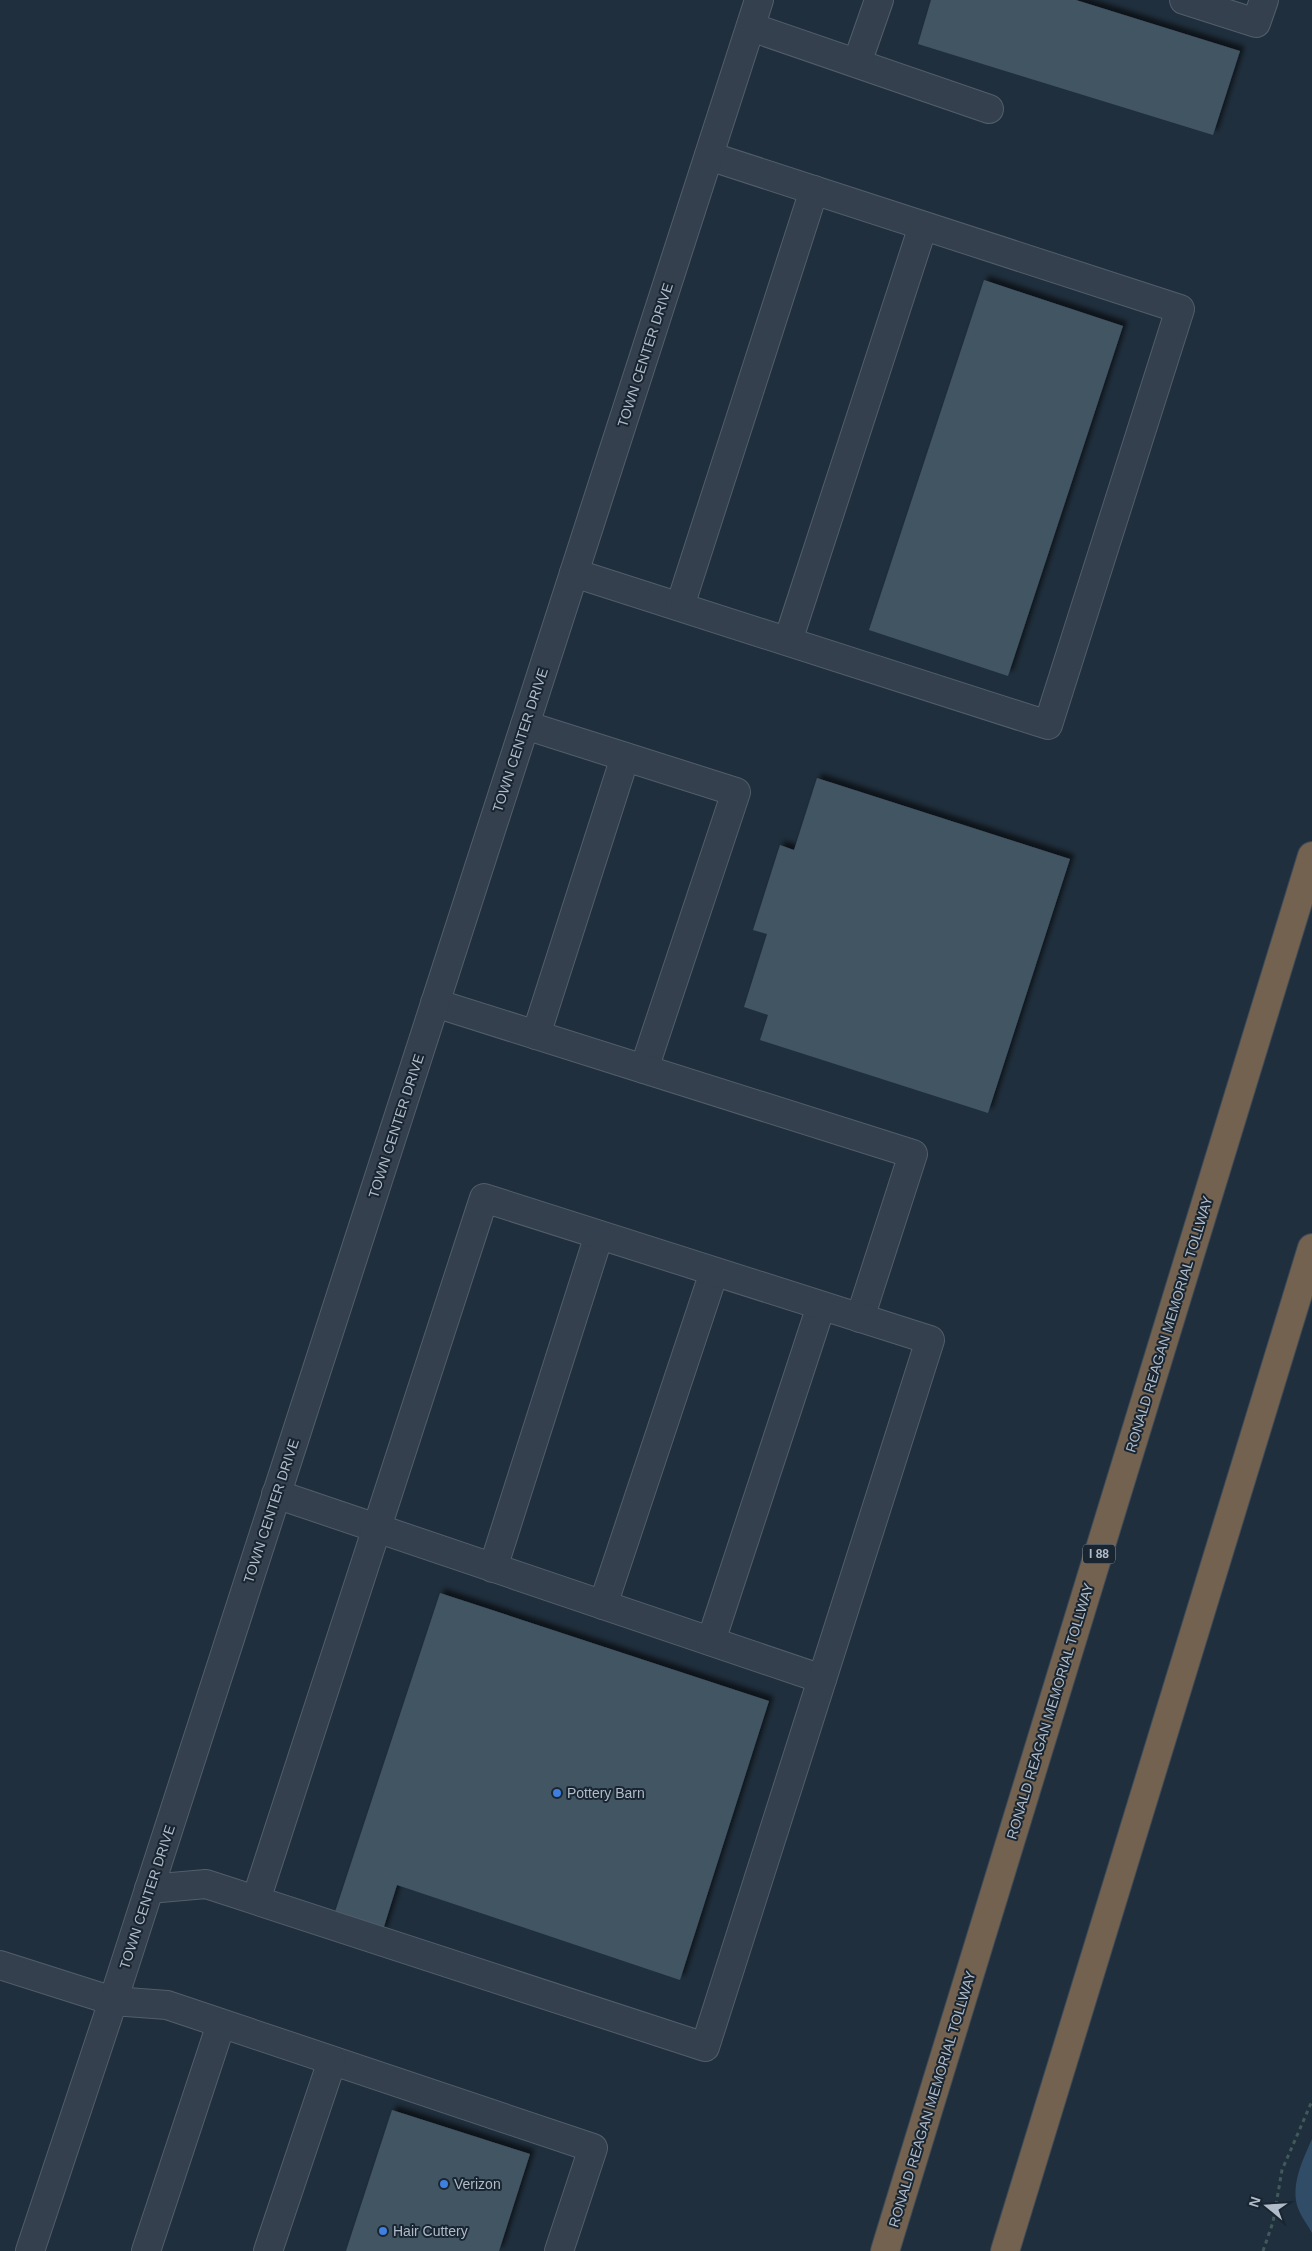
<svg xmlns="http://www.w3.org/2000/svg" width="1312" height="2251" font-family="Helvetica,sans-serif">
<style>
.water{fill:#314c66}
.building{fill:#435464;filter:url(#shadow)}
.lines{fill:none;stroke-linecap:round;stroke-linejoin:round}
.minor-casing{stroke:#525e6a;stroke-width:30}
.highway-casing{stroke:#3f4b57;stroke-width:30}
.path{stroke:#405a5a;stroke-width:3;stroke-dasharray:4 4;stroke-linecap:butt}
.minor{stroke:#34404d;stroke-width:28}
.highway{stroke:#736250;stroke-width:28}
.shop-dot{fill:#3f7fe0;stroke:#192531;stroke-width:2}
.labels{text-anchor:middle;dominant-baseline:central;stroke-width:4;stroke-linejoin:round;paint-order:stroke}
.shield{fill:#192531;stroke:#828e9b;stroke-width:1}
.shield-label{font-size:12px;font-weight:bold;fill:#afbbc9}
.street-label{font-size:14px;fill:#afbbc9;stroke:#192531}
.poi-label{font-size:14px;fill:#afbbc9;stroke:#192531;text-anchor:start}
</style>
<defs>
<filter id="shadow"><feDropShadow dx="4.5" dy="-4.5" stdDeviation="2.5" flood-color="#0009"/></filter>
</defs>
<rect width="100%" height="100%" fill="#202f3d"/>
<path class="water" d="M1312 2139V2233C1308 2225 1301 2217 1298 2208 1290 2186 1303 2159 1312 2139Z"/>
<g class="building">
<path d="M931 0H1076L1240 51 1213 135 918 44Z"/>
<path d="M984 280 1123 326 1008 676 869 630Z"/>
<path d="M817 778 1070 859 988 1113 760 1040 768 1015 744 1007 767 934 753 930 780 845 794 850Z"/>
<path d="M440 1593 769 1701 680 1980 397 1885 382 1933 333 1918Z"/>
<path d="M392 2110 530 2154 499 2251H346Z"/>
</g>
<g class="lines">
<defs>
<g id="minor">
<path d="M1184 0 1256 23 1264 0"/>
<path d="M751 27 989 109"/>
<path d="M857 63 879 0"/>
<path d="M574 573 1048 725 1180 309 709 156"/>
<path d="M680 606 814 190"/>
<path d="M788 641 923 226"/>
<path d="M525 725 736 792 644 1069"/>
<path d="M435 1003 913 1154 860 1318"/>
<path d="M536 1035 625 757"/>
<path d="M276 1494 822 1679"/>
<path d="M493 1568 599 1235"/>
<path d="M603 1605 714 1272"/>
<path d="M711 1641 821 1306"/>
<path d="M149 1889 206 1884 705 2047 930 1340 484 1198 256 1900"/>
<path d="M0 1965 113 2001 167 2005 593 2148 559 2251"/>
<path d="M30 2251 113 2001 759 0"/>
<path d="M146 2251 221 2024"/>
<path d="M268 2251 332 2061"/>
</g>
<g id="highway">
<path d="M885 2251 1312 856"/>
<path d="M1005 2251 1312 1248"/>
</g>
</defs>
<use href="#minor" class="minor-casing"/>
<use href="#highway" class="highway-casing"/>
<path class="path" d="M1263 2251 1273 2222 1282 2170 1312 2101"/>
<use href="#minor" class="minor"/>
<use href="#highway" class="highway"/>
</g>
<g class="shop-dot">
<circle cx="557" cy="1793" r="5"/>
<circle cx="444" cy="2184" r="5"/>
<circle cx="383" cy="2231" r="5"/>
</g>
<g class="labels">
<rect class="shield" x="1083" y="1544.5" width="32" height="19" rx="4"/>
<g class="shield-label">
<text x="1099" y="1554">I 88</text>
</g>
<g class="street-label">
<text transform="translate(645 355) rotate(-72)">TOWN CENTER DRIVE</text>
<text transform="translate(520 740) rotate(-72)">TOWN CENTER DRIVE</text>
<text transform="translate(396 1126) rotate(-72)">TOWN CENTER DRIVE</text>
<text transform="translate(1169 1324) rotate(-73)">RONALD REAGAN MEMORIAL TOLLWAY</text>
<text transform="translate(271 1511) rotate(-72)">TOWN CENTER DRIVE</text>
<text transform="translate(1050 1711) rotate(-73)">RONALD REAGAN MEMORIAL TOLLWAY</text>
<text transform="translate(147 1897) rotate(-72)">TOWN CENTER DRIVE</text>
<text transform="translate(932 2099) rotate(-73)">RONALD REAGAN MEMORIAL TOLLWAY</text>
</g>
<g class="poi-label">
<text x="567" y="1793">Pottery Barn</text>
<text x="454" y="2184">Verizon</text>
<text x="393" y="2231">Hair Cuttery</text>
</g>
</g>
<g transform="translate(1267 2206) rotate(288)" stroke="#192531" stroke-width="4" paint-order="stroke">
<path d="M0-4L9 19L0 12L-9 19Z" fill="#afbbc9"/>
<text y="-8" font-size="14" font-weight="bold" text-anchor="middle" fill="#afbbc9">N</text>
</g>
</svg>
